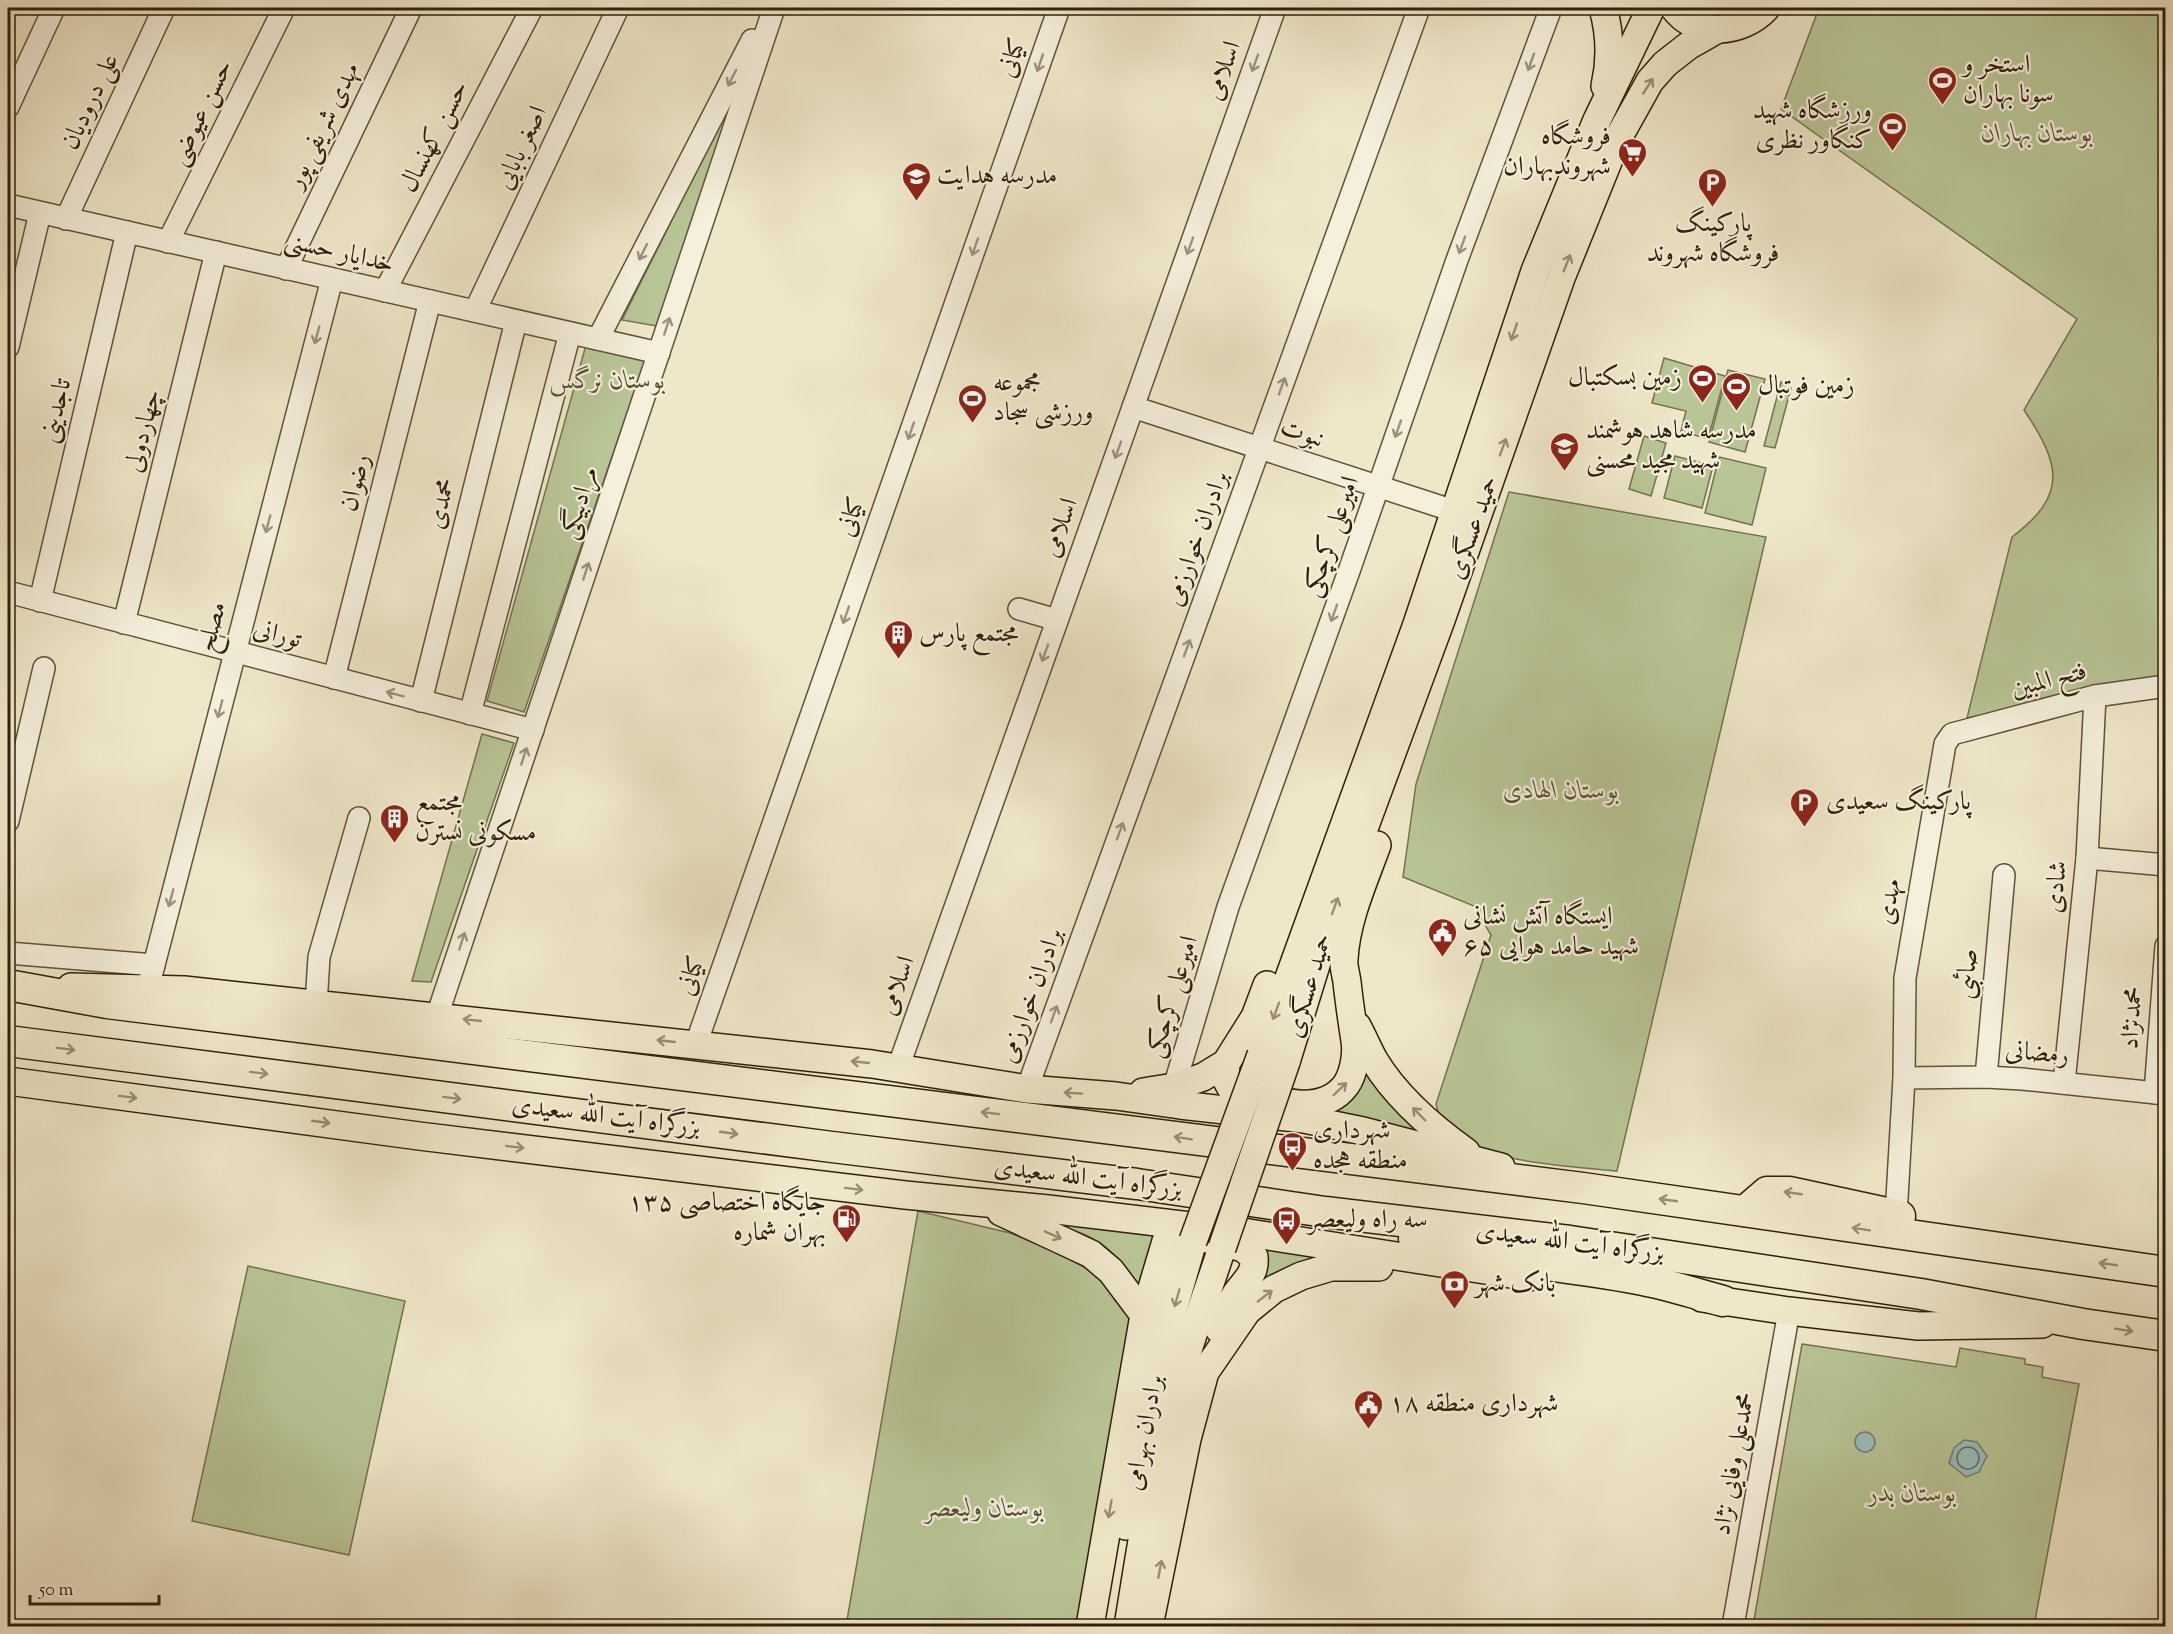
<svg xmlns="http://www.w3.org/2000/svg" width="2173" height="1634" font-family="'Sorts Mill Goudy',Amiri,serif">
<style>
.green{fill:#b9c596;stroke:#747250;stroke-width:1.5}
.water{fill:#9bbfbc;stroke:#707f75;stroke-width:1.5}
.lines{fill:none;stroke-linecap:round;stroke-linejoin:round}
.shore{stroke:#657064;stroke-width:1.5}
.minor-casing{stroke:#5f523a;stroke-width:24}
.major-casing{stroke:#2f200b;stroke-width:30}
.highway-casing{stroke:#2f200b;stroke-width:33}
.minor{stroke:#f5efdc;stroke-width:21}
.major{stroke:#efe7c9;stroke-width:27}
.highway{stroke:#efe7c9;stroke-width:30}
.major-bridge-casing{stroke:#2f200b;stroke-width:30;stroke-linecap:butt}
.major-bridge{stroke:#efe7c9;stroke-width:27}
.oneway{stroke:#9c927e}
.oneway2{stroke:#998d74}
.labels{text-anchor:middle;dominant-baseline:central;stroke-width:4.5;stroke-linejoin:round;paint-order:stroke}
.street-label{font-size:26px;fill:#2f200b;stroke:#f5efdc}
.poi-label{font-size:26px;fill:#2f200b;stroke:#f5efdc;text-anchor:start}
.park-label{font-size:26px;font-style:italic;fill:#585235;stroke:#f5efdc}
</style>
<rect width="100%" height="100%" fill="#efe7c9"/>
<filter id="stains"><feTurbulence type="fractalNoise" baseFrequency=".00333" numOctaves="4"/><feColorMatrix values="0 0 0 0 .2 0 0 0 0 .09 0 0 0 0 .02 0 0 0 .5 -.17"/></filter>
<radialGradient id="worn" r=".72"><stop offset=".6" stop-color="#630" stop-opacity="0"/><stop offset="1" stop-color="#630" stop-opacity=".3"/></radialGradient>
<g class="green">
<path d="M1688 8H1750C1727 22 1711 19 1688 8Z"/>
<path d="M1817 8H2165V680L1967 718 2012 537C2069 494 2060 464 2024 410L2077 319 1781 109 1816 16Z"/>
<path d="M747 69 662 327 622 320Z"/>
<path d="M586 345 645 361 524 712 487 701Z"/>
<path d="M1664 358 1725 376 1708 439 1681 431 1686 411 1652 403Z"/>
<path d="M1728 370 1765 379 1745 452 1709 442Z"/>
<path d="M1781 382 1791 388 1775 448 1764 446Z"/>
<path d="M1644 436 1666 443 1651 496 1629 489Z"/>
<path d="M1675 456 1713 466 1702 508 1664 498Z"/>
<path d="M1719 457 1766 468 1752 525 1705 513Z"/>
<path d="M1509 492 1766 537 1617 1171C1571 1166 1473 1163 1443 1126 1439 1121 1438 1110 1436 1104L1491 935 1474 906 1403 877 1416 784Z"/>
<path d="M482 734 514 743 431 982 412 981Z"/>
<path d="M1367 1060 1444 1146 1330 1113 1345 1105Z"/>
<path d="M918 1211 1010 1233 1059 1253 1101 1277 1131 1317 1082 1626H846Z"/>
<path d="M1037 1221 1158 1236 1140 1290C1110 1241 1092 1233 1037 1221Z"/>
<path d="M1257 1245 1354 1256 1223 1329Z"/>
<path d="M248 1266 405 1301 349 1555 192 1521Z"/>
<path d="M1802 1344 1956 1367 1960 1348 2025 1359V1364L2043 1367 2042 1377 2079 1384 2034 1626H1753Z"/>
</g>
<g class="water">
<circle cx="1865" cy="1442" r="10"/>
<path d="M1964 1440 1977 1442 1987 1456 1979 1472 1966 1477 1949 1463 1954 1448Z"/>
</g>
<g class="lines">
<circle class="shore" cx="1968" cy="1458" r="11"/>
<defs>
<g id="minor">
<path d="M8 107 54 8"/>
<path d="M8 205 659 353"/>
<path d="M66 219 164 8"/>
<path d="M168 242 284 8"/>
<path d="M286 269 411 8"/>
<path d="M385 291 532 8"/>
<path d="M475 311 618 8"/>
<path d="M598 339 752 40"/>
<path d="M8 347 40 213"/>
<path d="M1133 407 1454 511"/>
<path d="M8 592 533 730"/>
<path d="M40 601 127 232"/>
<path d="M1019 609 1057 620"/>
<path d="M124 623 216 252"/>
<path d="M334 678 430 301"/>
<path d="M421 701 516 321"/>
<path d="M470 714 570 333"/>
<path d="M8 821 44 668"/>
<path d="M2087 858 2166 865"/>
<path d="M8 953 154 965"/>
<path d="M148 988 332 279"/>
<path d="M316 1005 319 957 359 818"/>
<path d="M437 1016 774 8"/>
<path d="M696 1044 1059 8"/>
<path d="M898 1068 1275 8"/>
<path d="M1986 1077 2004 875"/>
<path d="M1904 1078 1986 1077 2022 1079 2166 1094"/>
<path d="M2064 1083 2087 858 2095 696"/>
<path d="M1174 1087 1228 907 1349 571 1457 260 1551 8"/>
<path d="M1027 1089 1419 8"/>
<path d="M2155 1093 2166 946"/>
<path d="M1896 1215 1904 1078 1905 978 1945 744 1952 734 2095 696 2166 686"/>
<path d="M1733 1626 1789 1311"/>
</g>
<g id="major">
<path d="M1603 8C1610 33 1611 60 1605 86"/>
<path d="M1674 8C1696 38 1742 34 1766 8"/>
<path d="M71 987 184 990 872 1064 1027 1089 1116 1096 1180 1105 1304 1119 1363 1131 1501 1167"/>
<path d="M1357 1026C1363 1037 1368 1049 1374 1060 1396 1097 1431 1127 1466 1152"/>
<path d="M1261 1055 1417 624 1535 271 1597 120 1651 8"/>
<path d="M1286 1062 1328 926 1441 620 1561 278 1616 142 1650 81 1665 64 1688 46 1716 30"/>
<path d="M1226 1063 1225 1077 1231 1088C1267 1097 1319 1121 1346 1085 1354 1073 1357 1054 1355 1041 1352 1021 1349 1001 1347 982 1346 974 1343 966 1344 959 1346 920 1364 881 1377 845"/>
<path d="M8 1081 419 1136 905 1195 1048 1209 1249 1233 1530 1277"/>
<path d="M1143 1092 1174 1087 1203 1077 1226 1063 1255 1017 1267 985"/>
<path d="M1001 1212 1091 1254 1111 1271 1144 1315 1090 1626"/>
<path d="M1702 1298 1789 1311 1918 1326 2042 1324"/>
<path d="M1144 1315 1166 1241 1180 1232 1243 1248 1254 1257C1256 1274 1245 1281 1236 1294 1229 1305 1224 1317 1219 1329"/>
<path d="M1126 1526 1162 1348 1193 1241"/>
<path d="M1128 1626C1140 1554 1150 1481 1170 1410 1185 1355 1204 1302 1222 1248"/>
<path d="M1149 1626 1187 1439 1205 1372 1247 1311 1274 1289 1301 1276 1331 1267H1379"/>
</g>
<g id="highway">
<path d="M8 985 107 1003 1583 1188 2166 1272"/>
<path d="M8 1041 832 1147 1137 1184 1325 1212 1570 1241 1921 1294 2083 1324 2166 1336"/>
<path d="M1745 1211 1767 1192H1789L1900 1216"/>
<path d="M1414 1239C1488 1262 1567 1265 1643 1280 1670 1285 1696 1294 1723 1301"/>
</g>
</defs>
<use href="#minor" class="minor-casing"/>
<use href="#major" class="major-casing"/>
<use href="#highway" class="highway-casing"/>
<use href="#minor" class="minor"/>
<use href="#major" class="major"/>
<use href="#highway" class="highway"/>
<defs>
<g id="major-bridge">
<path d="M1193 1241 1261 1055"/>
<path d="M1222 1248 1286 1062"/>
</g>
</defs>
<use href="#major-bridge" class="major-bridge-casing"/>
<use href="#major-bridge" class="major-bridge"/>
</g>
<defs><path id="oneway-shaft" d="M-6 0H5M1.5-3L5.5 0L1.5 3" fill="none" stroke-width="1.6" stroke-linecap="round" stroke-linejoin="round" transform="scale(1.5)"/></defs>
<g class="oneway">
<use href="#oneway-shaft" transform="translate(1531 62) rotate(110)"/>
<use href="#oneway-shaft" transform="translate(1040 63) rotate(109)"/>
<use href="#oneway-shaft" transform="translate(1255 63) rotate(110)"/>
<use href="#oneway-shaft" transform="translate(732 78) rotate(117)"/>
<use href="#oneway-shaft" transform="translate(1462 245) rotate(110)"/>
<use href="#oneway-shaft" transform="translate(1190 246) rotate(110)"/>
<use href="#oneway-shaft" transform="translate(975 247) rotate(109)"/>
<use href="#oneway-shaft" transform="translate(643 252) rotate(117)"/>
<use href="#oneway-shaft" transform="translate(667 326) rotate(-72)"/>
<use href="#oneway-shaft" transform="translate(317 335) rotate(105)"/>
<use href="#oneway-shaft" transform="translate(1282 386) rotate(-70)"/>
<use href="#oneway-shaft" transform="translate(1398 429) rotate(109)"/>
<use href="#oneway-shaft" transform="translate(911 431) rotate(109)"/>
<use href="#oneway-shaft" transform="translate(1118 450) rotate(110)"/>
<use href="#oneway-shaft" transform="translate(268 524) rotate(105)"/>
<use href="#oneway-shaft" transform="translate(586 571) rotate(-72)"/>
<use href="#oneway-shaft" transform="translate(1334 613) rotate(110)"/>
<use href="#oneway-shaft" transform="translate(846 615) rotate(109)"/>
<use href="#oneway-shaft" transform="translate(1187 648) rotate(-70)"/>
<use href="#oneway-shaft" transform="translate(1045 653) rotate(110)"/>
<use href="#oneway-shaft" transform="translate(395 694) rotate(-165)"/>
<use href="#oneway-shaft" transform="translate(220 709) rotate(105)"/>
<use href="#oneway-shaft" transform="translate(524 756) rotate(-72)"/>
<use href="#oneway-shaft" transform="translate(1120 831) rotate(-70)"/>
<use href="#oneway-shaft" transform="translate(171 898) rotate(105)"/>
<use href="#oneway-shaft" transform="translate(462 941) rotate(-72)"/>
<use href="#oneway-shaft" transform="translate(1054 1014) rotate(-70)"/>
</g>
<g class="oneway2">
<use href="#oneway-shaft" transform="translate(1648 86) rotate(-57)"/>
<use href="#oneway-shaft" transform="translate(1567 263) rotate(-68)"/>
<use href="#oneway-shaft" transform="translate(1514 332) rotate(109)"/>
<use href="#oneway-shaft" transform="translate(1503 447) rotate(-70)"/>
<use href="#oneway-shaft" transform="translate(1335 906) rotate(-70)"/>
<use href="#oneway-shaft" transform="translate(1276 1011) rotate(110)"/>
<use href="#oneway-shaft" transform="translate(472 1020) rotate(-174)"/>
<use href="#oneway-shaft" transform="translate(666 1041) rotate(-174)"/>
<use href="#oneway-shaft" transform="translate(66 1049) rotate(7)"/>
<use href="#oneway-shaft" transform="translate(860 1062) rotate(-174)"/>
<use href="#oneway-shaft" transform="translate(259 1073) rotate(7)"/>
<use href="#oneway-shaft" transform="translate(1340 1089) rotate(-44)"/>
<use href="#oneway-shaft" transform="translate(1073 1093) rotate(-176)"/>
<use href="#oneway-shaft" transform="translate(128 1097) rotate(7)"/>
<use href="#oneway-shaft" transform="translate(452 1098) rotate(7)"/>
<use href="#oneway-shaft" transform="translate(990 1113) rotate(-173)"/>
<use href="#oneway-shaft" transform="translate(1419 1114) rotate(-134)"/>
<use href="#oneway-shaft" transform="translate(321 1122) rotate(8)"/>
<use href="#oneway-shaft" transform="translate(729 1133) rotate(8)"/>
<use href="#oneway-shaft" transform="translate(1183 1138) rotate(-171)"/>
<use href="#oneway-shaft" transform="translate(515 1147) rotate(7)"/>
<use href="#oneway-shaft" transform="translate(854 1189) rotate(7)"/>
<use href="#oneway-shaft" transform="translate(1793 1193) rotate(-172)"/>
<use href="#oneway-shaft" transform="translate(1668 1200) rotate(-172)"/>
<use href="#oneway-shaft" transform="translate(1861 1229) rotate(-171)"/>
<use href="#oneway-shaft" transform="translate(1053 1235) rotate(24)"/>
<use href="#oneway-shaft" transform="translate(2108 1264) rotate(-172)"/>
<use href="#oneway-shaft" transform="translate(1265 1296) rotate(-37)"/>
<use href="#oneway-shaft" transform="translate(1177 1298) rotate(106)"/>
<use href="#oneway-shaft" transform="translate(2124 1330) rotate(9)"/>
<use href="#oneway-shaft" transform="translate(1110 1509) rotate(100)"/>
<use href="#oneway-shaft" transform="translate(1160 1569) rotate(-79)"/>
</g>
<defs>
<symbol id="stadium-pin" viewBox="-11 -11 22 30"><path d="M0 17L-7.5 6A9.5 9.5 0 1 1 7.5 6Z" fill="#8f2418" stroke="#f5efdc"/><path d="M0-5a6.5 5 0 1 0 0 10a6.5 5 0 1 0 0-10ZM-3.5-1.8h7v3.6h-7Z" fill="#fff"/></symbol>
<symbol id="supermarket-pin" viewBox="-11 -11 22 30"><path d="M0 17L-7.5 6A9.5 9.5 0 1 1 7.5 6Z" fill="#8f2418" stroke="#f5efdc"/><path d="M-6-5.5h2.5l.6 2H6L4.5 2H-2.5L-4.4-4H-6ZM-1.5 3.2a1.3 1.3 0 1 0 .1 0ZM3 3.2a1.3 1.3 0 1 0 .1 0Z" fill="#fff"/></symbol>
<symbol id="school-pin" viewBox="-11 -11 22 30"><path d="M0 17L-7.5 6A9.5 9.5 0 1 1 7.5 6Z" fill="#8f2418" stroke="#f5efdc"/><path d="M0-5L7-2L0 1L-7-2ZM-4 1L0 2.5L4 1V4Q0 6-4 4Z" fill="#fff"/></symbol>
<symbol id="parking-pin" viewBox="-11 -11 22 30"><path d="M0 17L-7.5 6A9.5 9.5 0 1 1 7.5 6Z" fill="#8f2418" stroke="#f5efdc"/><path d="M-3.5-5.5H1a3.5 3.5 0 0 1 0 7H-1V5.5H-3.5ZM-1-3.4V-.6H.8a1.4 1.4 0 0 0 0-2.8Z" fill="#fff"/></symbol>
<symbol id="building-pin" viewBox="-11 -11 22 30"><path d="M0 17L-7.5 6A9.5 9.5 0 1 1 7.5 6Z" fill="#8f2418" stroke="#f5efdc"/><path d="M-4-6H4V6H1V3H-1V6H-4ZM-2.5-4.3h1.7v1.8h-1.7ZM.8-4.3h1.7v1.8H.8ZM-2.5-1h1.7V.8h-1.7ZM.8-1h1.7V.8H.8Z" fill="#fff"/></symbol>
<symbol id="civic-pin" viewBox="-11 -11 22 30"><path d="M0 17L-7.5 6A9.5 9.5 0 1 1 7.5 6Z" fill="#8f2418" stroke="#f5efdc"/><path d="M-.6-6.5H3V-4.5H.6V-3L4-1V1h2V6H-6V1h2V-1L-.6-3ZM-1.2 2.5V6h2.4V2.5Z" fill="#fff"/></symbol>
<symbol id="bus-pin" viewBox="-11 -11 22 30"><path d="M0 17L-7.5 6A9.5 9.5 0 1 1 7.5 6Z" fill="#8f2418" stroke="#f5efdc"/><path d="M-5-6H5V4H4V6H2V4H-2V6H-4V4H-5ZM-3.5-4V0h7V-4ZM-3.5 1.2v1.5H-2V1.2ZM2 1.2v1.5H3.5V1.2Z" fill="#fff"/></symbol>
<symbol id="fuel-pin" viewBox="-11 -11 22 30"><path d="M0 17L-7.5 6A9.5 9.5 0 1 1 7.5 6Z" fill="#8f2418" stroke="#f5efdc"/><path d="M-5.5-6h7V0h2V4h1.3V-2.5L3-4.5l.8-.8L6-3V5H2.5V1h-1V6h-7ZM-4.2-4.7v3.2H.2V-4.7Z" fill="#fff"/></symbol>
<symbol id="bank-pin" viewBox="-11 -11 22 30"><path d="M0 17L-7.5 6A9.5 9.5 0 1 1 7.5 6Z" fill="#8f2418" stroke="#f5efdc"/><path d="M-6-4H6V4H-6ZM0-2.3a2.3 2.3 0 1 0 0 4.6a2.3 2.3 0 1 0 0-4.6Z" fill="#fff"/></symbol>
</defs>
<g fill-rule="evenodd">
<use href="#stadium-pin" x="1926" y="64" width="33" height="45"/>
<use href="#stadium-pin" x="1876" y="110" width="33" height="45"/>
<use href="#supermarket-pin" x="1616" y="136" width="33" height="45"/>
<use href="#school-pin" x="900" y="160" width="33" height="45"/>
<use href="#parking-pin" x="1696" y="166" width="33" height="45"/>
<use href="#stadium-pin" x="1686" y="362" width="33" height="45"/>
<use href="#stadium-pin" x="1720" y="370" width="33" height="45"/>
<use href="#stadium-pin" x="956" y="382" width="33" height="45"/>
<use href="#school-pin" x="1548" y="430" width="33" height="45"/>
<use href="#building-pin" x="882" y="618" width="33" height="45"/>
<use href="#parking-pin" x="1788" y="786" width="33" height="45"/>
<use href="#building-pin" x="378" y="802" width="33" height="45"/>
<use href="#civic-pin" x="1426" y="916" width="33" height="45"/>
<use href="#bus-pin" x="1276" y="1130" width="33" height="45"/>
<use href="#fuel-pin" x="830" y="1202" width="33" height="45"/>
<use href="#bus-pin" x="1270" y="1204" width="33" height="45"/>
<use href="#bank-pin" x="1438" y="1268" width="33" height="45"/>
<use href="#civic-pin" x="1352" y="1388" width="33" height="45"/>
</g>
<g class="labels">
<g class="street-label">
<text transform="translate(1013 58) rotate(-71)">کیانی</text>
<text transform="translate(1224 71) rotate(-70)">اسلامی</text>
<text transform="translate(91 102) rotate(-65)">علی درودیان</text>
<text transform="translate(202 113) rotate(-64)">حسن عیوضی</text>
<text transform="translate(324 126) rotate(-64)">مهدی شریفی پور</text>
<text transform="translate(435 137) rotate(-63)">حسن کهنسال</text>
<text transform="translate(522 148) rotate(-65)">اصغر بابایی</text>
<text transform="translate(339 253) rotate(13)">خدایار حسنی</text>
<text transform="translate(57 411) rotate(-77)">تاجدینی</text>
<text transform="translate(144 431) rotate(-76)">چهاردولی</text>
<text transform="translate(1302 434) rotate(18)">نبوت</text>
<text transform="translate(356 483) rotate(-76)">رضوان</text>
<text transform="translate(580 503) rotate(-72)">مرادبیگی</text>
<text transform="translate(442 504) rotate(-76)">محمدی</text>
<text transform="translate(852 517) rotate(-71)">کیانی</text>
<text transform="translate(1061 528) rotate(-70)">اسلامی</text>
<text transform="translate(1474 528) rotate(-70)">حمید عسگری</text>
<text transform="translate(1332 537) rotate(-71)">امیرعلی کرچکی</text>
<text transform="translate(1198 539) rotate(-70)">برادران خوارزمی</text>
<text transform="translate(213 627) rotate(-75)">مصلح</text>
<text transform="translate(277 635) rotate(15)">تورانی</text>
<text transform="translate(2049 681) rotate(-14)">فتح المبین</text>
<text transform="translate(2057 887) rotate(-84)">شادی</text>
<text transform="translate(1890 902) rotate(-80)">مهدی</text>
<text transform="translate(1968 974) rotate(-85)">صائبی</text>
<text transform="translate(692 976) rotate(-71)">کیانی</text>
<text transform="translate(898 986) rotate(-70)">اسلامی</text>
<text transform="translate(1310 986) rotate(-73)">حمید عسگری</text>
<text transform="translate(1032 996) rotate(-70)">برادران خوارزمی</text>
<text transform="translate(1173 997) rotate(-73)">امیرعلی کرچکی</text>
<text transform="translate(2133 1018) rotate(-86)">محمدنژاد</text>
<text transform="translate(2037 1054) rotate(5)">رمضانی</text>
<text transform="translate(606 1117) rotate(7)">بزرگراه آیت الله سعیدی</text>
<text transform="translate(1088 1179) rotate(7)">بزرگراه آیت الله سعیدی</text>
<text transform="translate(1570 1243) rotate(7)">بزرگراه آیت الله سعیدی</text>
<text transform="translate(1145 1433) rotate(-79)">برادران بهرامی</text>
<text transform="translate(1735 1464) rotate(-80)">محمدعلی وفایی نژاد</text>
</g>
<g class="poi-label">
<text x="1963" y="65">استخر و<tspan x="1963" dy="30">سونا بهاران</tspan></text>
<text x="1872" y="111" text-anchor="end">ورزشگاه شهید<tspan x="1872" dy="30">کنگاور نظری</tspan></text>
<text x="1611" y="137" text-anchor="end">فروشگاه<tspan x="1611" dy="30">شهروندبهاران</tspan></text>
<text x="937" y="176">مدرسه هدایت</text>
<text x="1713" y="224" text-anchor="middle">پارکینگ<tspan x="1713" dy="30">فروشگاه شهروند</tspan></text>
<text x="1682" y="378" text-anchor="end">زمین بسکتبال</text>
<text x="993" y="383">مجموعه<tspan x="993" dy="30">ورزشی سجاد</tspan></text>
<text x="1758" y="386">زمین فوتبال</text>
<text x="1586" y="431">مدرسه شاهد هوشمند<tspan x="1586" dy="30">شهید مجید محسنی</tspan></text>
<text x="919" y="634">مجتمع پارس</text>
<text x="1826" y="802">پارکینگ سعیدی</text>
<text x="415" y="803">مجتمع<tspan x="415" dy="30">مسکونی نسترن</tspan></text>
<text x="1463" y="917">ایستگاه آتش نشانی<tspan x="1463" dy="30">۶۵ شهید حامد هوایی</tspan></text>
<text x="1313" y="1131">شهرداری<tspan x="1313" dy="30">منطقه هجده</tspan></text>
<text x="826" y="1203" text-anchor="end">۱۳۵ جایگاه اختصاصی<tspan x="826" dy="30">بهران شماره</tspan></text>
<text x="1308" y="1220">سه راه ولیعصر</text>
<text x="1475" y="1284">بانک شهر</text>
<text x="1389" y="1404">شهرداری منطقه ۱۸</text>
</g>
<g class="park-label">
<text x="2037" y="134">بوستان بهاران</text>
<text x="607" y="381">بوستان نرگس</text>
<text x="1561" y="791">بوستان الهادی</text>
<text x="1912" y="1494">بوستان بدر</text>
<text x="984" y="1509">بوستان ولیعصر</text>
</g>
</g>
<rect width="2173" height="1634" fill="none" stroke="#efe7c9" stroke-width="30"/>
<rect x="9" y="9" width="2155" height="1616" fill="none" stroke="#2f200b" stroke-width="3"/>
<rect x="15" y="15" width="2143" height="1604" fill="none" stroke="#2f200b" stroke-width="1.5"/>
<path d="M30 1595v9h129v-9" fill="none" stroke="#2f200b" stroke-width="3"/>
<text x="39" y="1595" font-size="18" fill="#2f200b" stroke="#f5efdc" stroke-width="4.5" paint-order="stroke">50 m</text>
<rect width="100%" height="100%" filter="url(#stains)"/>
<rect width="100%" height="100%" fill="url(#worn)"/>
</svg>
